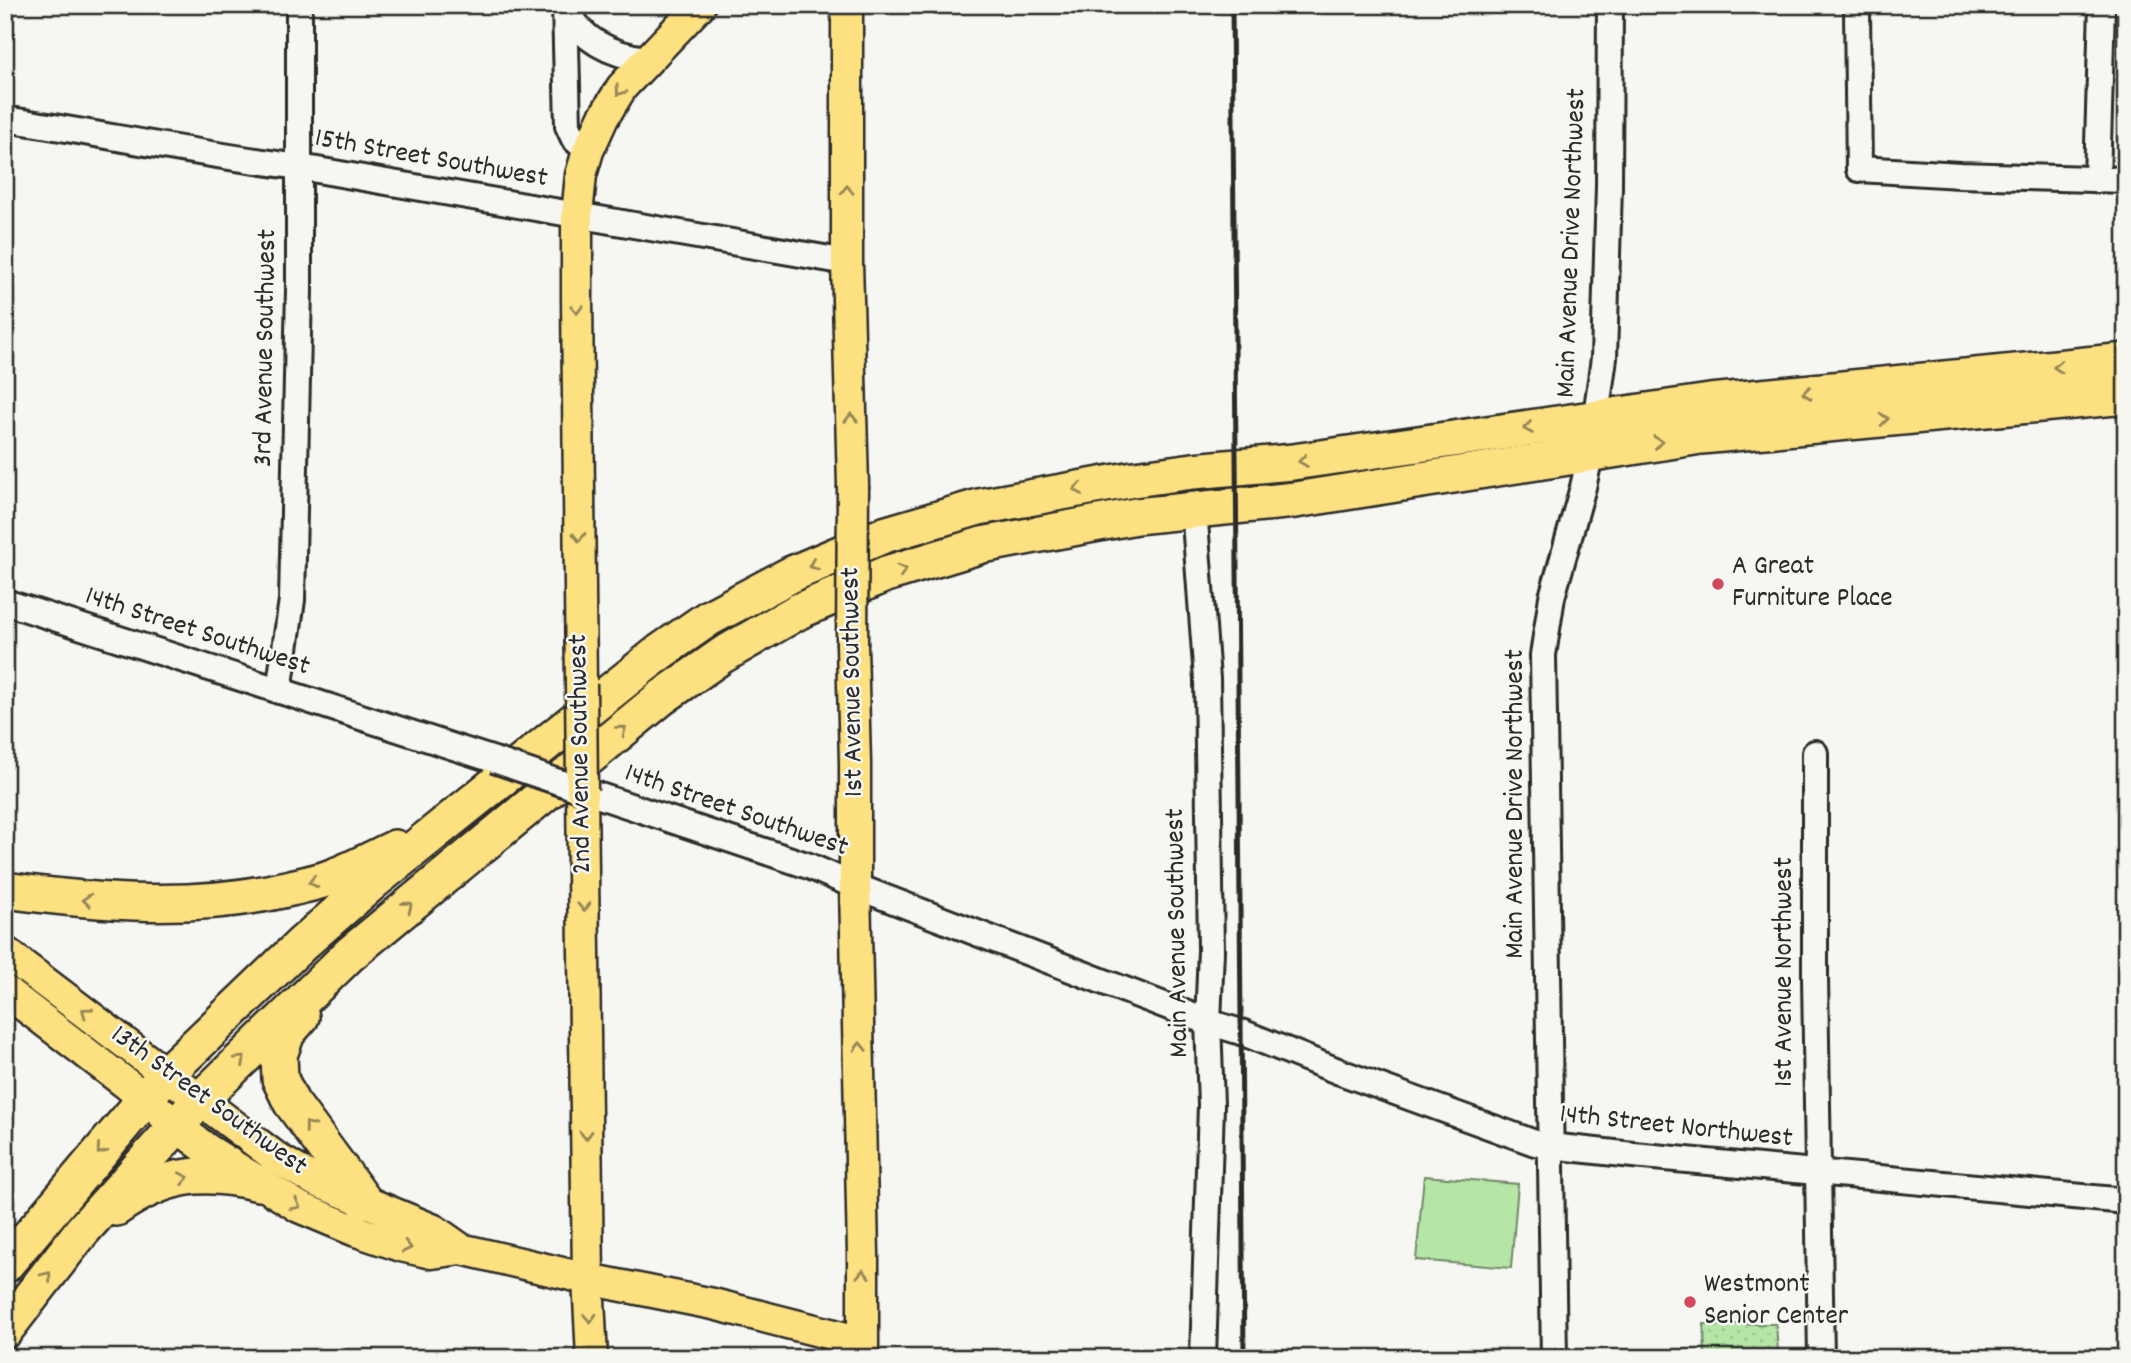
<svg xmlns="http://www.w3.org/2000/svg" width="2131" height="1363" font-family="Dekko,sans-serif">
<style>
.park{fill:url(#park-dots);stroke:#708868;stroke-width:2}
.pitch{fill:#b5e6a5;stroke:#708868;stroke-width:2}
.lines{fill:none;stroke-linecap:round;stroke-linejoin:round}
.minor-casing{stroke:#2b2b2b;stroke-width:30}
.major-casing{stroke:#2b2b2b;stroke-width:35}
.highway-casing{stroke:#2b2b2b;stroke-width:40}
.minor{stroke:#f6f6f2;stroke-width:24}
.major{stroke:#fde080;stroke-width:30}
.highway{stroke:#fde080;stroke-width:35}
.rail{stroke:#2b2b2b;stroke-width:5}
.minor-bridge-casing{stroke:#2b2b2b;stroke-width:30;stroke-linecap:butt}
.major-bridge-casing{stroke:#2b2b2b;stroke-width:35;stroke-linecap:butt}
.minor-bridge{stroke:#f6f6f2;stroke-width:24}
.major-bridge{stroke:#fde080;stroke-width:30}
.oneway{stroke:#948656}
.poi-dot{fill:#d1495b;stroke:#f6f6f2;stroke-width:2.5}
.labels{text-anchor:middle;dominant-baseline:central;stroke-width:5;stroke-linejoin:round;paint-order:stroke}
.street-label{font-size:28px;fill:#2b2b2b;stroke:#f6f6f2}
.poi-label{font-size:28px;fill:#2b2b2b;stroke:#f6f6f2;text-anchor:start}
</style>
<defs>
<pattern id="park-dots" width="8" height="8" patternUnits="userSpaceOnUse" patternTransform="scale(1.75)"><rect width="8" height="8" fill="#b5e6a5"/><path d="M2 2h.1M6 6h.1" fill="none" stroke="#9cc58e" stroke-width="1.8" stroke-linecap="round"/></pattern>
</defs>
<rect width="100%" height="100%" fill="#f6f6f2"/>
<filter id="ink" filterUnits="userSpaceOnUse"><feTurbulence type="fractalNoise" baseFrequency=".0143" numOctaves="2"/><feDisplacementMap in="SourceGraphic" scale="14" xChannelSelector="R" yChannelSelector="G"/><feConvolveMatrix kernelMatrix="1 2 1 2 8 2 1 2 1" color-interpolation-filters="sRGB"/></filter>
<g filter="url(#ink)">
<path class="park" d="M1704 1324H1776L1778 1351 1752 1358H1705Z"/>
<path class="pitch" d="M1424 1176 1518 1184 1511 1268 1416 1260Z"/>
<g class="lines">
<defs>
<g id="minor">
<path d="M565 5 568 126 574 139 588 151"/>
<path d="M567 5C577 40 613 55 646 59"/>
<path d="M1857 12 1859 169 1960 175 2126 180"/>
<path d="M5 119C104 134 201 155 300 167L847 262"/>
<path d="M2097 180 2102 5"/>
<path d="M1194 509 1207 679 1211 950 1208 1022 1211 1105 1203 1358"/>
<path d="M5 602 494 760"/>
<path d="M279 691 292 600 299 289V5"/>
<path d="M1815 753V977L1821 1358"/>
<path d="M582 790 809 866 855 886 1208 1022 1241 1032 1340 1072 1535 1143 1550 1146 1633 1155 2126 1201"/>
<path d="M1554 1358 1543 655 1552 597 1583 487 1591 452 1604 358 1609 186 1610 5"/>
</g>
<g id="major">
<path d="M847 5V262L853 486"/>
<path d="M852 645 855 763V886L863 1254V1358"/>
<path d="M581 684 577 298V215L581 175 588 151 603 118 622 87 700 5"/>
<path d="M582 790 588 1279 592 1358"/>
<path d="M5 952 278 1159 316 1181 434 1230 461 1249"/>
<path d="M5 991 145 1098 176 1126 208 1150 299 1207 356 1231 401 1246 432 1253 461 1249 588 1279 713 1304 862 1342"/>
</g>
<g id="highway">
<path d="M5 890C101 903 196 911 291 888 304 885 319 882 332 877 353 869 374 858 395 848"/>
<path d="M301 1017 287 1033 279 1055 280 1079 291 1102 364 1201"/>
<path d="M116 1208C165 1174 202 1169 259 1183"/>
<path d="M5 1265 167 1073 303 943 374 881 660 652 709 618 792 574 884 535 979 507 1134 479 1193 471 1293 462 1710 402 2126 361"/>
<path d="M5 1330 82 1231 200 1100 350 954 661 698 721 656 799 611 886 574 982 545 1136 516 1295 500 1701 436 2126 396"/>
</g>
</defs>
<use href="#minor" class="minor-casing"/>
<use href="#major" class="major-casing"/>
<use href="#highway" class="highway-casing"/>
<use href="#minor" class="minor"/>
<use href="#major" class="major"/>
<use href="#highway" class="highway"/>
<path class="rail" d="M1232 5 1244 1358"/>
<defs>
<path id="minor-bridge" d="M494 760 582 790"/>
<g id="major-bridge">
<path d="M852 645 853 486"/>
<path d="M581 684 582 790"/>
</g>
</defs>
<use href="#minor-bridge" class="minor-bridge-casing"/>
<use href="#major-bridge" class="major-bridge-casing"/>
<use href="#minor-bridge" class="minor-bridge"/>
<use href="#major-bridge" class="major-bridge"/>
</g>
<defs><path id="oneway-chevron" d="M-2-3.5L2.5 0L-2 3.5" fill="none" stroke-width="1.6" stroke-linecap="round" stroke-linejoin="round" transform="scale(1.75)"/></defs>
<g class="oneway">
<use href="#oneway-chevron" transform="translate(620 91) rotate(125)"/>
<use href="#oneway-chevron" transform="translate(847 190) rotate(-90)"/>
<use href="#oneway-chevron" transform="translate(577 309) rotate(89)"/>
<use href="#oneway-chevron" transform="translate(2058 367) rotate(175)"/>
<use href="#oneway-chevron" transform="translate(1807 393) rotate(174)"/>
<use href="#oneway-chevron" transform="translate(851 418) rotate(-91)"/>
<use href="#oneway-chevron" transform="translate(1884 419) rotate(-6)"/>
<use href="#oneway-chevron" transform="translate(1528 428) rotate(171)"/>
<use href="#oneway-chevron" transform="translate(1658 442) rotate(-8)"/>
<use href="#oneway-chevron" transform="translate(1303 461) rotate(172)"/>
<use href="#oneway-chevron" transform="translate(1078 489) rotate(170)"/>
<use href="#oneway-chevron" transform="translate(579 537) rotate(89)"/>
<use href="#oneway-chevron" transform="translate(813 565) rotate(157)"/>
<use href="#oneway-chevron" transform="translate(902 570) rotate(-17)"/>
<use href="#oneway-chevron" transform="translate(622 730) rotate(-39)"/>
<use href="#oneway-chevron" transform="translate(313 882) rotate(166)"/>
<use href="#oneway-chevron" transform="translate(87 900) rotate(-175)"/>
<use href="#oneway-chevron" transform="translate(408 906) rotate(-39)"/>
<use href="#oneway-chevron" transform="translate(584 907) rotate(89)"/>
<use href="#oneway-chevron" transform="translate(86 1012) rotate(-143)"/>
<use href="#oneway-chevron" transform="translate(860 1047) rotate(-91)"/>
<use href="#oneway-chevron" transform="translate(241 1060) rotate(-44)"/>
<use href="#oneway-chevron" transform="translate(309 1126) rotate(-127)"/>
<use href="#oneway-chevron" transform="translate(586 1135) rotate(89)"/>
<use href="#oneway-chevron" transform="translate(101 1150) rotate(130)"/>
<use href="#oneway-chevron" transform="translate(184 1178) rotate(-11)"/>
<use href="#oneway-chevron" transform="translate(296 1205) rotate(28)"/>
<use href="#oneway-chevron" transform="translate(407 1247) rotate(13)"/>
<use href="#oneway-chevron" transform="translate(863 1274) rotate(-89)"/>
<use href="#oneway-chevron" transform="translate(47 1276) rotate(-52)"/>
<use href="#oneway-chevron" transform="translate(590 1318) rotate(87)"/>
</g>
</g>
<g class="poi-dot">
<circle cx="1718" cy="584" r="7"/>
<circle cx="1690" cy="1302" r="7"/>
</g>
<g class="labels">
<g class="street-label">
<text transform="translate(431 160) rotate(10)">15th Street Southwest</text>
<text transform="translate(1573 243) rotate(-88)">Main Avenue Drive Northwest</text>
<text transform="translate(267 348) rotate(-89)">3rd Avenue Southwest</text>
<text transform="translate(197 633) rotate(18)">14th Street Southwest</text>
<text transform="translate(854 682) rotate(-91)">1st Avenue Southwest</text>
<text transform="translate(582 754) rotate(-91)">2nd Avenue Southwest</text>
<text transform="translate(1517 804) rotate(-90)">Main Avenue Drive Northwest</text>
<text transform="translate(736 812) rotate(19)">14th Street Southwest</text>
<text transform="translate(1179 933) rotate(-91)">Main Avenue Southwest</text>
<text transform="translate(1786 972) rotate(-90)">1st Avenue Northwest</text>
<text transform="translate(208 1102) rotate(36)">13th Street Southwest</text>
<text transform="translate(1676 1128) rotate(6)">14th Street Northwest</text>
</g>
<g class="poi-label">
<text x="1732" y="568">A Great<tspan x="1732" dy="32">Furniture Place</tspan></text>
<text x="1704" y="1286">Westmont<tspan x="1704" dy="32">Senior Center</tspan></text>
</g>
</g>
<rect width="2131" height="1363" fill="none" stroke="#f6f6f2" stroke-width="28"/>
<rect x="14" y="14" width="2103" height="1335" fill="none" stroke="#2b2b2b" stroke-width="2.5" filter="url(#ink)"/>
</svg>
